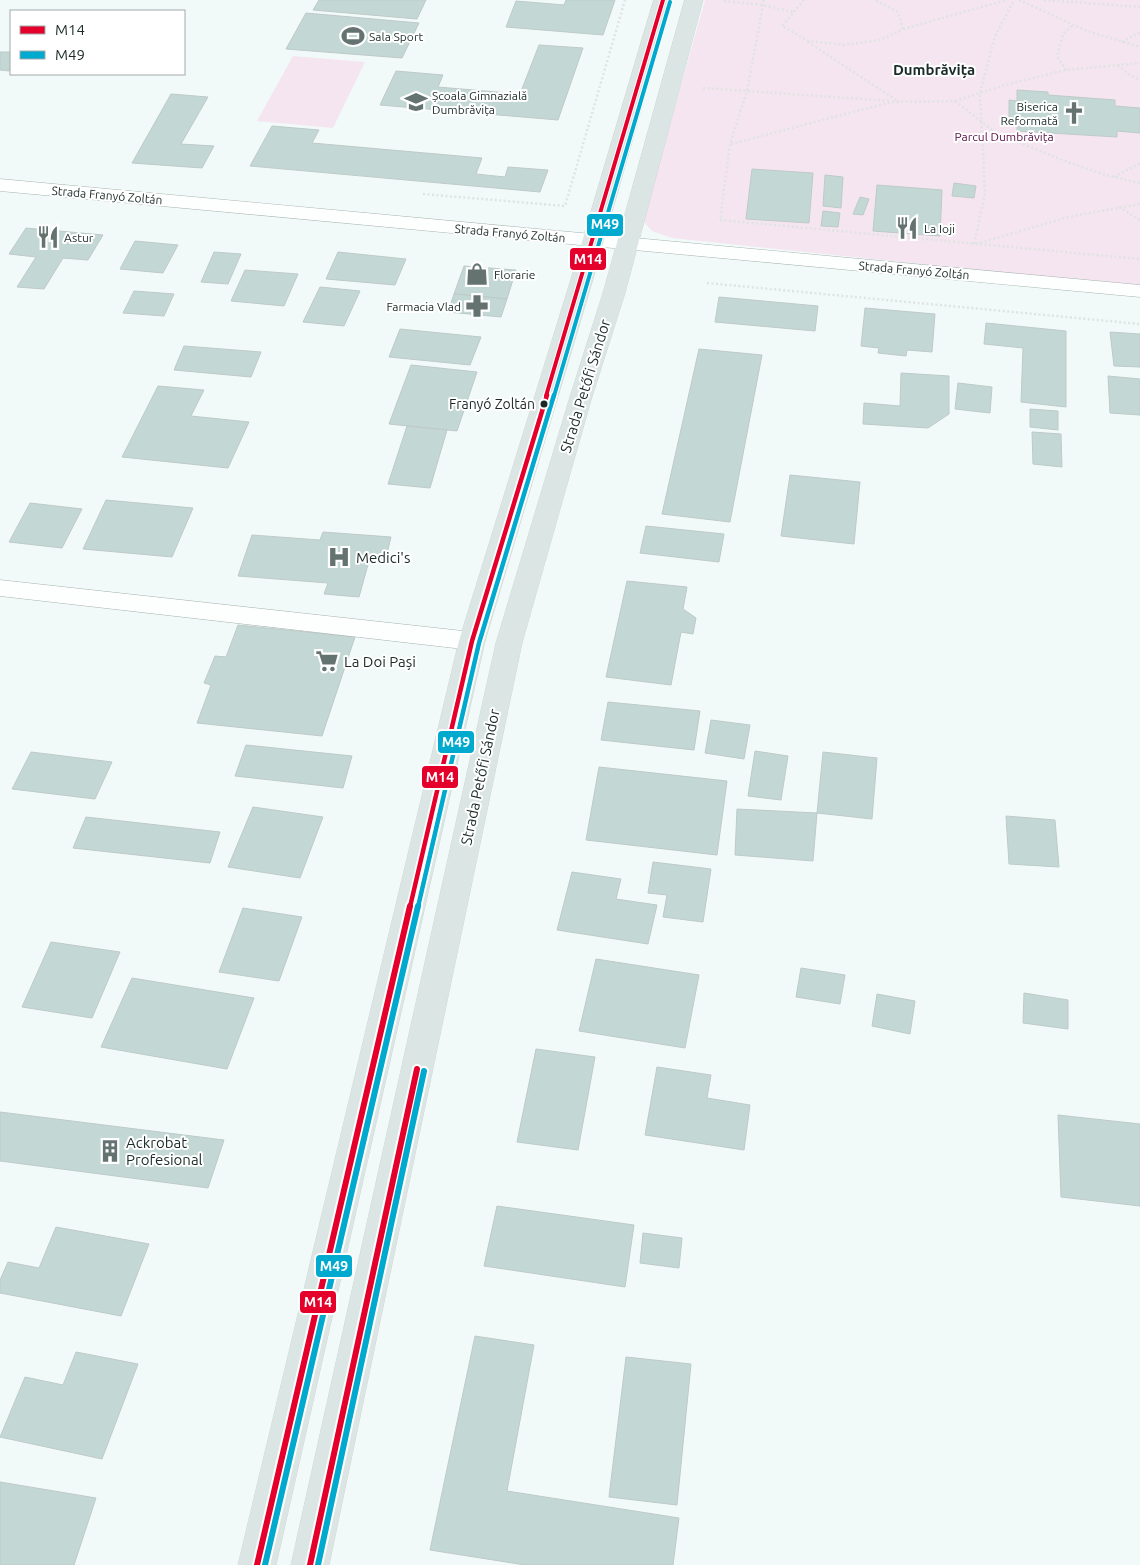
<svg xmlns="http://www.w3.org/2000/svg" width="1140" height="1565" font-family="Ubuntu,sans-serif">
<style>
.green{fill:#f5e5f0}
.building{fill:#c3d8d4;stroke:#becac8}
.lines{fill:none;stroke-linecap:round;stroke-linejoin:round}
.minor-casing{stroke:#a7b4b0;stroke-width:1}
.major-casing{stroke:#d1d7d6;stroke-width:1}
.path{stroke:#e0e3e3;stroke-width:2.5;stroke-dasharray:2 2.5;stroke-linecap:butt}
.minor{fill:#fdfefe;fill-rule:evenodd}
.major{fill:#dbe6e4;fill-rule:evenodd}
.bus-1-far2-casing{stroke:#fff;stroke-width:6}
.bus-1-far1-casing{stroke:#fff;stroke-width:8}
.bus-1-casing{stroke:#fff;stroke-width:10}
.bus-2-far2-casing{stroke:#fff;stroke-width:6}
.bus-2-far1-casing{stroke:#fff;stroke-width:8}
.bus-2-casing{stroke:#fff;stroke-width:10}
.bus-1-far2{stroke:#e4002b;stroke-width:4}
.bus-1-far1{stroke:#e4002b;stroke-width:4.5}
.bus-1{stroke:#e4002b;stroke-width:6}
.bus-2-far2{stroke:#00a9ce;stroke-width:4}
.bus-2-far1{stroke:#00a9ce;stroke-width:4.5}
.bus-2{stroke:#00a9ce;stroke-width:6}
.bus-dot{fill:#1a2b27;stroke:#fff;stroke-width:2}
.labels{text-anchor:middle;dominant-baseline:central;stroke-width:4;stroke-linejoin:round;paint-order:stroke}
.far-poi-label{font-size:12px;fill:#1a2b27;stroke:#fff;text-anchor:start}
.far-park-label{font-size:12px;fill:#560b44;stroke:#fff}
.far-street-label{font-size:12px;fill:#1a2b27;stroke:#fff}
.bus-label{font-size:14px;fill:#1a2b27;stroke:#fff;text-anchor:end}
.far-quarter-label{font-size:15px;font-weight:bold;fill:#1a2b27;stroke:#fff}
.street-label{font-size:15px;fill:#1a2b27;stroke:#fff}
.poi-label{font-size:15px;fill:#1a2b27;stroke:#fff;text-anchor:start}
.line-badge{stroke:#fff;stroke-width:2}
.badge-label{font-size:14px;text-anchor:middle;font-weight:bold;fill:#fff}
</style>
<rect width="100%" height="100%" fill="#f1faf8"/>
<g class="green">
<path d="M705 0H1140V287L672 238 652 231 643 221Z"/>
<path d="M293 56 365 62 333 128 257 121Z"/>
</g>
<g class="building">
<path d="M319 0H426L417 19 313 10Z"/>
<path d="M566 0H615L603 35 506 27 516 1 564 5Z"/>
<path d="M306 13 419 23 402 58 286 49Z"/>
<path d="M539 45 583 48 558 120 380 105 396 71 443 75 438 87 520 94Z"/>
<path d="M0 52H11V66L9 71 0 70Z"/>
<path d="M1017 90 1048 92V95L1115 100V106L1140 108V133L1117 131V137L1017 131V118H1009V100L1017 101Z"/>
<path d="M171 94 208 97 181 144 214 146 202 168 132 163Z"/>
<path d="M272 126 319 130 312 143 482 158 476 174 505 177 508 167 548 170 540 192 250 166Z"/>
<path d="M752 169 813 173 809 223 746 219Z"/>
<path d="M825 175 843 177 841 208 823 206Z"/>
<path d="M954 183 976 186 974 198 952 196Z"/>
<path d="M877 185 942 190 940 236 873 231Z"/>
<path d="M860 197 869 199 863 215 853 214Z"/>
<path d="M823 211 840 213 838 227 821 226Z"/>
<path d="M26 228 103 235 88 260 63 258 44 289 17 287 36 257 9 254Z"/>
<path d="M135 241 178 245 163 273 120 269Z"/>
<path d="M214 252 241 254 228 284 201 282Z"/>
<path d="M338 252 406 259 395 285 326 279Z"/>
<path d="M464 266 516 270 507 299 454 294Z"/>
<path d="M245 270 298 274 284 306 231 301Z"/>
<path d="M320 287 360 291 344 326 303 322Z"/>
<path d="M134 291 174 294 164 316 123 313Z"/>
<path d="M454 294 507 299 501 317 448 312Z"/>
<path d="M719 297 818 306 815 331 715 322Z"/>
<path d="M865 308 935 314 932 352 907 350 906 356 878 353 879 348 861 346Z"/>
<path d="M986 323 1066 331V407L1021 402 1023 348 984 344Z"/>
<path d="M400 329 481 337 470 365 389 357Z"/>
<path d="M1110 332 1140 334V367L1114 366Z"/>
<path d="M184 346 261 352 251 377 174 370Z"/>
<path d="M699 349 762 355 730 522 662 514Z"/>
<path d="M411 365 477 372 457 431 389 424Z"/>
<path d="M901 373 949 376V414L928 428 863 424 864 403 900 406Z"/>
<path d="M1108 376 1140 379V415L1110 413Z"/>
<path d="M958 383 992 387 990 413 955 409Z"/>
<path d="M158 386 204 390 191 416 249 422 228 468 122 457Z"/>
<path d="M1030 409 1058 411V430L1030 427Z"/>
<path d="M407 426 447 430 430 488 388 484Z"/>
<path d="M1032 432 1061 434 1062 467 1033 464Z"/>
<path d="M790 475 860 482 854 544 781 536Z"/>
<path d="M106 500 193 508 172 557 83 549Z"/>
<path d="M30 503 82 509 62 548 9 542Z"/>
<path d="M646 526 724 534 719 562 640 553Z"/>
<path d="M323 532 391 537 385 562 369 561 359 597 324 594 328 583 238 576 252 535 320 540Z"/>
<path d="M627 581 687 587 683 609 696 618 693 634 681 632 671 685 606 677Z"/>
<path d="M238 625 355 637 322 736 197 723 211 685 204 683 215 656 226 657Z"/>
<path d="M608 702 700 711 694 750 601 740Z"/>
<path d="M711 720 750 725 744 759 705 753Z"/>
<path d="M246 745 352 756 343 788 235 776Z"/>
<path d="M755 751 788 756 781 800 748 796Z"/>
<path d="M31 752 112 762 95 799 12 789Z"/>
<path d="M823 752 877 758 872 819 817 813Z"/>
<path d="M599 767 727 781 717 855 586 840Z"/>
<path d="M253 807 323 817 300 878 228 867Z"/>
<path d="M737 809 817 813 813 861 735 855Z"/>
<path d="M1006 816 1055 820 1059 867 1009 864Z"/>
<path d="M86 817 220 832 210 863 73 848Z"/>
<path d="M653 862 711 869 703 922 663 917 667 895 648 893Z"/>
<path d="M572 872 621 879 616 899 657 905 648 944 557 930Z"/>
<path d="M243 908 302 917 279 981 219 972Z"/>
<path d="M51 942 120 952 92 1018 22 1007Z"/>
<path d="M596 959 699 975 685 1048 579 1031Z"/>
<path d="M801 968 845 975 840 1004 796 997Z"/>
<path d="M132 978 254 998 227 1069 101 1047Z"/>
<path d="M1024 993 1068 1000V1029L1023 1023Z"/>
<path d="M877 994 915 1001 910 1034 872 1026Z"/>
<path d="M536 1049 595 1057 578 1150 517 1142Z"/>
<path d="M657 1067 711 1075 707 1098 750 1105 744 1150 645 1135Z"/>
<path d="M0 1112 224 1140 208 1188 0 1161Z"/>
<path d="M1058 1115 1140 1124V1206L1061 1197Z"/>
<path d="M497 1206 634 1225 625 1287 484 1266Z"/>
<path d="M56 1227 149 1244 121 1316 0 1293V1280L8 1262 39 1268Z"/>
<path d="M643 1233 682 1238 679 1268 640 1263Z"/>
<path d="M475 1336 534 1345 507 1491 679 1518 673 1565H525L430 1550Z"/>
<path d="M76 1352 138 1364 102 1459 0 1437 25 1377 63 1385Z"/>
<path d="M626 1357 691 1364 677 1505 609 1497Z"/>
<path d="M0 1482 96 1498 74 1565H0Z"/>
</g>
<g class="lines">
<defs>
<g id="minor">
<path d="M0 179 1140 285V297L0 191Z"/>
<path d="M0 580 472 632 481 635 485 641 481 647 472 650 0 596Z"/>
</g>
<g id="major">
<path d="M654 0H672L593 279 485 641 276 1565H238L459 641 571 279Z"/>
<path d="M685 0H703L625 293 591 400 522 643 329 1565H291L496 643 569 400 603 293Z"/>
</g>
</defs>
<use href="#minor" class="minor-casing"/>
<use href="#major" class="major-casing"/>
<g class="path">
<path d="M764 0 747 91 730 144 720 220 1140 259"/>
<path d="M804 0 782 26 808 41 844 45 880 40 903 29 898 12 875 0"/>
<path d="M1019 0 1087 31 1140 47"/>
<path d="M1044 0 1140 7"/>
<path d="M724 1 762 5 794 12"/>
<path d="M903 29 1007 0"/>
<path d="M808 42 899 102"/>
<path d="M1122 42 1140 32"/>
<path d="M1118 65 1128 74 1140 80"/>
<path d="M1066 70 1057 56 1063 34 1073 25"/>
<path d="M703 88 891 101"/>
<path d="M955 101 996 133 1070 163 1106 175 1140 183"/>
<path d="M731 144 891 102 955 101 1005 85 1066 70 1140 63"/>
<path d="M1114 177 1140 163"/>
<path d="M423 194 565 206 625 0"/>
<path d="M1119 207 1140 220"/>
<path d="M974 244 985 194 980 93 995 36 1014 0"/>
<path d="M976 244 1068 217 1140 204"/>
<path d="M707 283 1140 324"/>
</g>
<use href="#minor" class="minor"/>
<use href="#major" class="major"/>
<defs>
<path id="bus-1-far2" d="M546 396 663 0"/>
<path id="bus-1-far1" d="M410 907 472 641 547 395"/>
<g id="bus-1">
<path d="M257 1565 410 906"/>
<path d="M310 1565 417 1069"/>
</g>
<path id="bus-2-far2" d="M554 396 670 2"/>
<path id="bus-2-far1" d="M418 907 479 643 554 395"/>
<g id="bus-2">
<path d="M265 1565 418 906"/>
<path d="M318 1565 424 1071"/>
</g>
</defs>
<use href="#bus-1-far2" class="bus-1-far2-casing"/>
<use href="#bus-1-far1" class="bus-1-far1-casing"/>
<use href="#bus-1" class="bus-1-casing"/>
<use href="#bus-2-far2" class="bus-2-far2-casing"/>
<use href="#bus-2-far1" class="bus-2-far1-casing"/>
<use href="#bus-2" class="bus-2-casing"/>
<use href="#bus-1-far2" class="bus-1-far2"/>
<use href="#bus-1-far1" class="bus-1-far1"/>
<use href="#bus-1" class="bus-1"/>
<use href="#bus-2-far2" class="bus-2-far2"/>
<use href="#bus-2-far1" class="bus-2-far1"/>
<use href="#bus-2" class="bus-2"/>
</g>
<defs>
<symbol id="stadium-bare" viewBox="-9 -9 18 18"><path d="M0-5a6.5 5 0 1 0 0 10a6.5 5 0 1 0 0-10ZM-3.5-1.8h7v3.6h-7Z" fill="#657370" stroke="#fff" stroke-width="2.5" paint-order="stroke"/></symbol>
<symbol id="school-bare" viewBox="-9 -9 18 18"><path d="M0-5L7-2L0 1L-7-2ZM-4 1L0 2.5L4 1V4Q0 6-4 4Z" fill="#657370" stroke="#fff" stroke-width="2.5" paint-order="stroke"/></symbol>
<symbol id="church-bare" viewBox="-9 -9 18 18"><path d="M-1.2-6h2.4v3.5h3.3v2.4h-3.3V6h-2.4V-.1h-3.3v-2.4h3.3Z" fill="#657370" stroke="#fff" stroke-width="2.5" paint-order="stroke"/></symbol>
<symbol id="restaurant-bare" viewBox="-9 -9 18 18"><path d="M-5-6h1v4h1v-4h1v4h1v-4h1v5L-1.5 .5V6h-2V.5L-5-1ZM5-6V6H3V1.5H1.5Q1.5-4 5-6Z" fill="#657370" stroke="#fff" stroke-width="2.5" paint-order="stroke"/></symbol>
<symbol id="shop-bare" viewBox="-9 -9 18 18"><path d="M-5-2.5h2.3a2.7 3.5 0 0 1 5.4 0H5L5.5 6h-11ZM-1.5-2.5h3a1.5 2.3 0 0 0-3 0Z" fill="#657370" stroke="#fff" stroke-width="2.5" paint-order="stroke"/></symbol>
<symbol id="pharmacy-bare" viewBox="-9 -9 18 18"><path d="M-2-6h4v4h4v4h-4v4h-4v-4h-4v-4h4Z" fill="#657370" stroke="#fff" stroke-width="2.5" paint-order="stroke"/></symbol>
<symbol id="hospital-bare" viewBox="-9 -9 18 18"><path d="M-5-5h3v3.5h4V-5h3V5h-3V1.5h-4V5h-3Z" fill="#657370" stroke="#fff" stroke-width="2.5" paint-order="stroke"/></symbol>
<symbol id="supermarket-bare" viewBox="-9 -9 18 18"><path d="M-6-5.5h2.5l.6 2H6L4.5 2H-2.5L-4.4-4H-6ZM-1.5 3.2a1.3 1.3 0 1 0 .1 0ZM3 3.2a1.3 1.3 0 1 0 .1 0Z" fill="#657370" stroke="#fff" stroke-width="2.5" paint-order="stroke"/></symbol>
<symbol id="building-bare" viewBox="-9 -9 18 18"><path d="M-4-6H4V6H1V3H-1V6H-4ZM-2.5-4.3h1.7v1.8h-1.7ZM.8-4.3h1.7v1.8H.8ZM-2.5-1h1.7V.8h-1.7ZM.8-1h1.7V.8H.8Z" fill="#657370" stroke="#fff" stroke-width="2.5" paint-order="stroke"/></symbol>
</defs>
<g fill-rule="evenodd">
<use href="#stadium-bare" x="337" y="20" width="32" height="32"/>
<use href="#school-bare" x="400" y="86" width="32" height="32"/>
<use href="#church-bare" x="1058" y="97" width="32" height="32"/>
<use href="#restaurant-bare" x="891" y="212" width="32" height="32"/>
<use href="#restaurant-bare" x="32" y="221" width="32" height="32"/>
<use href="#shop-bare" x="461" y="258" width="32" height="32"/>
<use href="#pharmacy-bare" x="461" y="290" width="32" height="32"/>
<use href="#hospital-bare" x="323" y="541" width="32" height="32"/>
<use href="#supermarket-bare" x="311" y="645" width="32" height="32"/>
<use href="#building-bare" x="94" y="1135" width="32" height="32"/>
</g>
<circle class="bus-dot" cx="544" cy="404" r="4.5"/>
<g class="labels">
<g class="far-poi-label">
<text x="369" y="36">Sala Sport</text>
<text x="432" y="95">Școala Gimnazială<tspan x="432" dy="14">Dumbrăvița</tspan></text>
<text x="1058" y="106" text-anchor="end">Biserica<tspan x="1058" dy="14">Reformată</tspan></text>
<text x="924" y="228">La Ioji</text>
<text x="64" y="237">Astur</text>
<text x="494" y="274">Florarie</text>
<text x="461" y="306" text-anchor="end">Farmacia Vlad</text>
</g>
<g class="far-park-label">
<text x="1004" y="136">Parcul Dumbrăvița</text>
</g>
<g class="far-street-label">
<text transform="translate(107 195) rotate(5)">Strada Franyó Zoltán</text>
<text transform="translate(510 233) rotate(5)">Strada Franyó Zoltán</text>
<text transform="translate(914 270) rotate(5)">Strada Franyó Zoltán</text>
</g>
<g class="bus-label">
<text x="535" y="404">Franyó Zoltán</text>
</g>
<g class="far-quarter-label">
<text x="934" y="69">Dumbrăvița</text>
</g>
<g class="street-label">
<text transform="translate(585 386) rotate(-73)">Strada Petőfi Sándor</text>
<text transform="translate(480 777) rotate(-78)">Strada Petőfi Sándor</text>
</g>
<g class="poi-label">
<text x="356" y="557">Medici's</text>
<text x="344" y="661">La Doi Pași</text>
<text x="126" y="1142">Ackrobat<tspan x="126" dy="17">Profesional</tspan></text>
</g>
</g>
<g class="line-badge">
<rect x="586" y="213" width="38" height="24" rx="5" fill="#00a9ce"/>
<rect x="569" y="247" width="38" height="24" rx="5" fill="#e4002b"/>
<rect x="437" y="730" width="38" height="24" rx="5" fill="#00a9ce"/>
<rect x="421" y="765" width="38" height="24" rx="5" fill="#e4002b"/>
<rect x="315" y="1254" width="38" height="24" rx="5" fill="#00a9ce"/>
<rect x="299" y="1290" width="38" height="24" rx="5" fill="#e4002b"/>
</g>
<g class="badge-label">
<text x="605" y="229">M49</text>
<text x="588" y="264">M14</text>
<text x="456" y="747">M49</text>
<text x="440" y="782">M14</text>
<text x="334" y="1271">M49</text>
<text x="318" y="1307">M14</text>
</g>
<rect x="10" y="10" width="175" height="65" fill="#ffffff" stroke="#a3aaa9"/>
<rect x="20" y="26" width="25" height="8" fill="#e4002b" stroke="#a3aaa9"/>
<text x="55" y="35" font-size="15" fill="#1a2b27">M14</text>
<rect x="20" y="51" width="25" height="8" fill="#00a9ce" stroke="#a3aaa9"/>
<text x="55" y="60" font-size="15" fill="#1a2b27">M49</text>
</svg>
